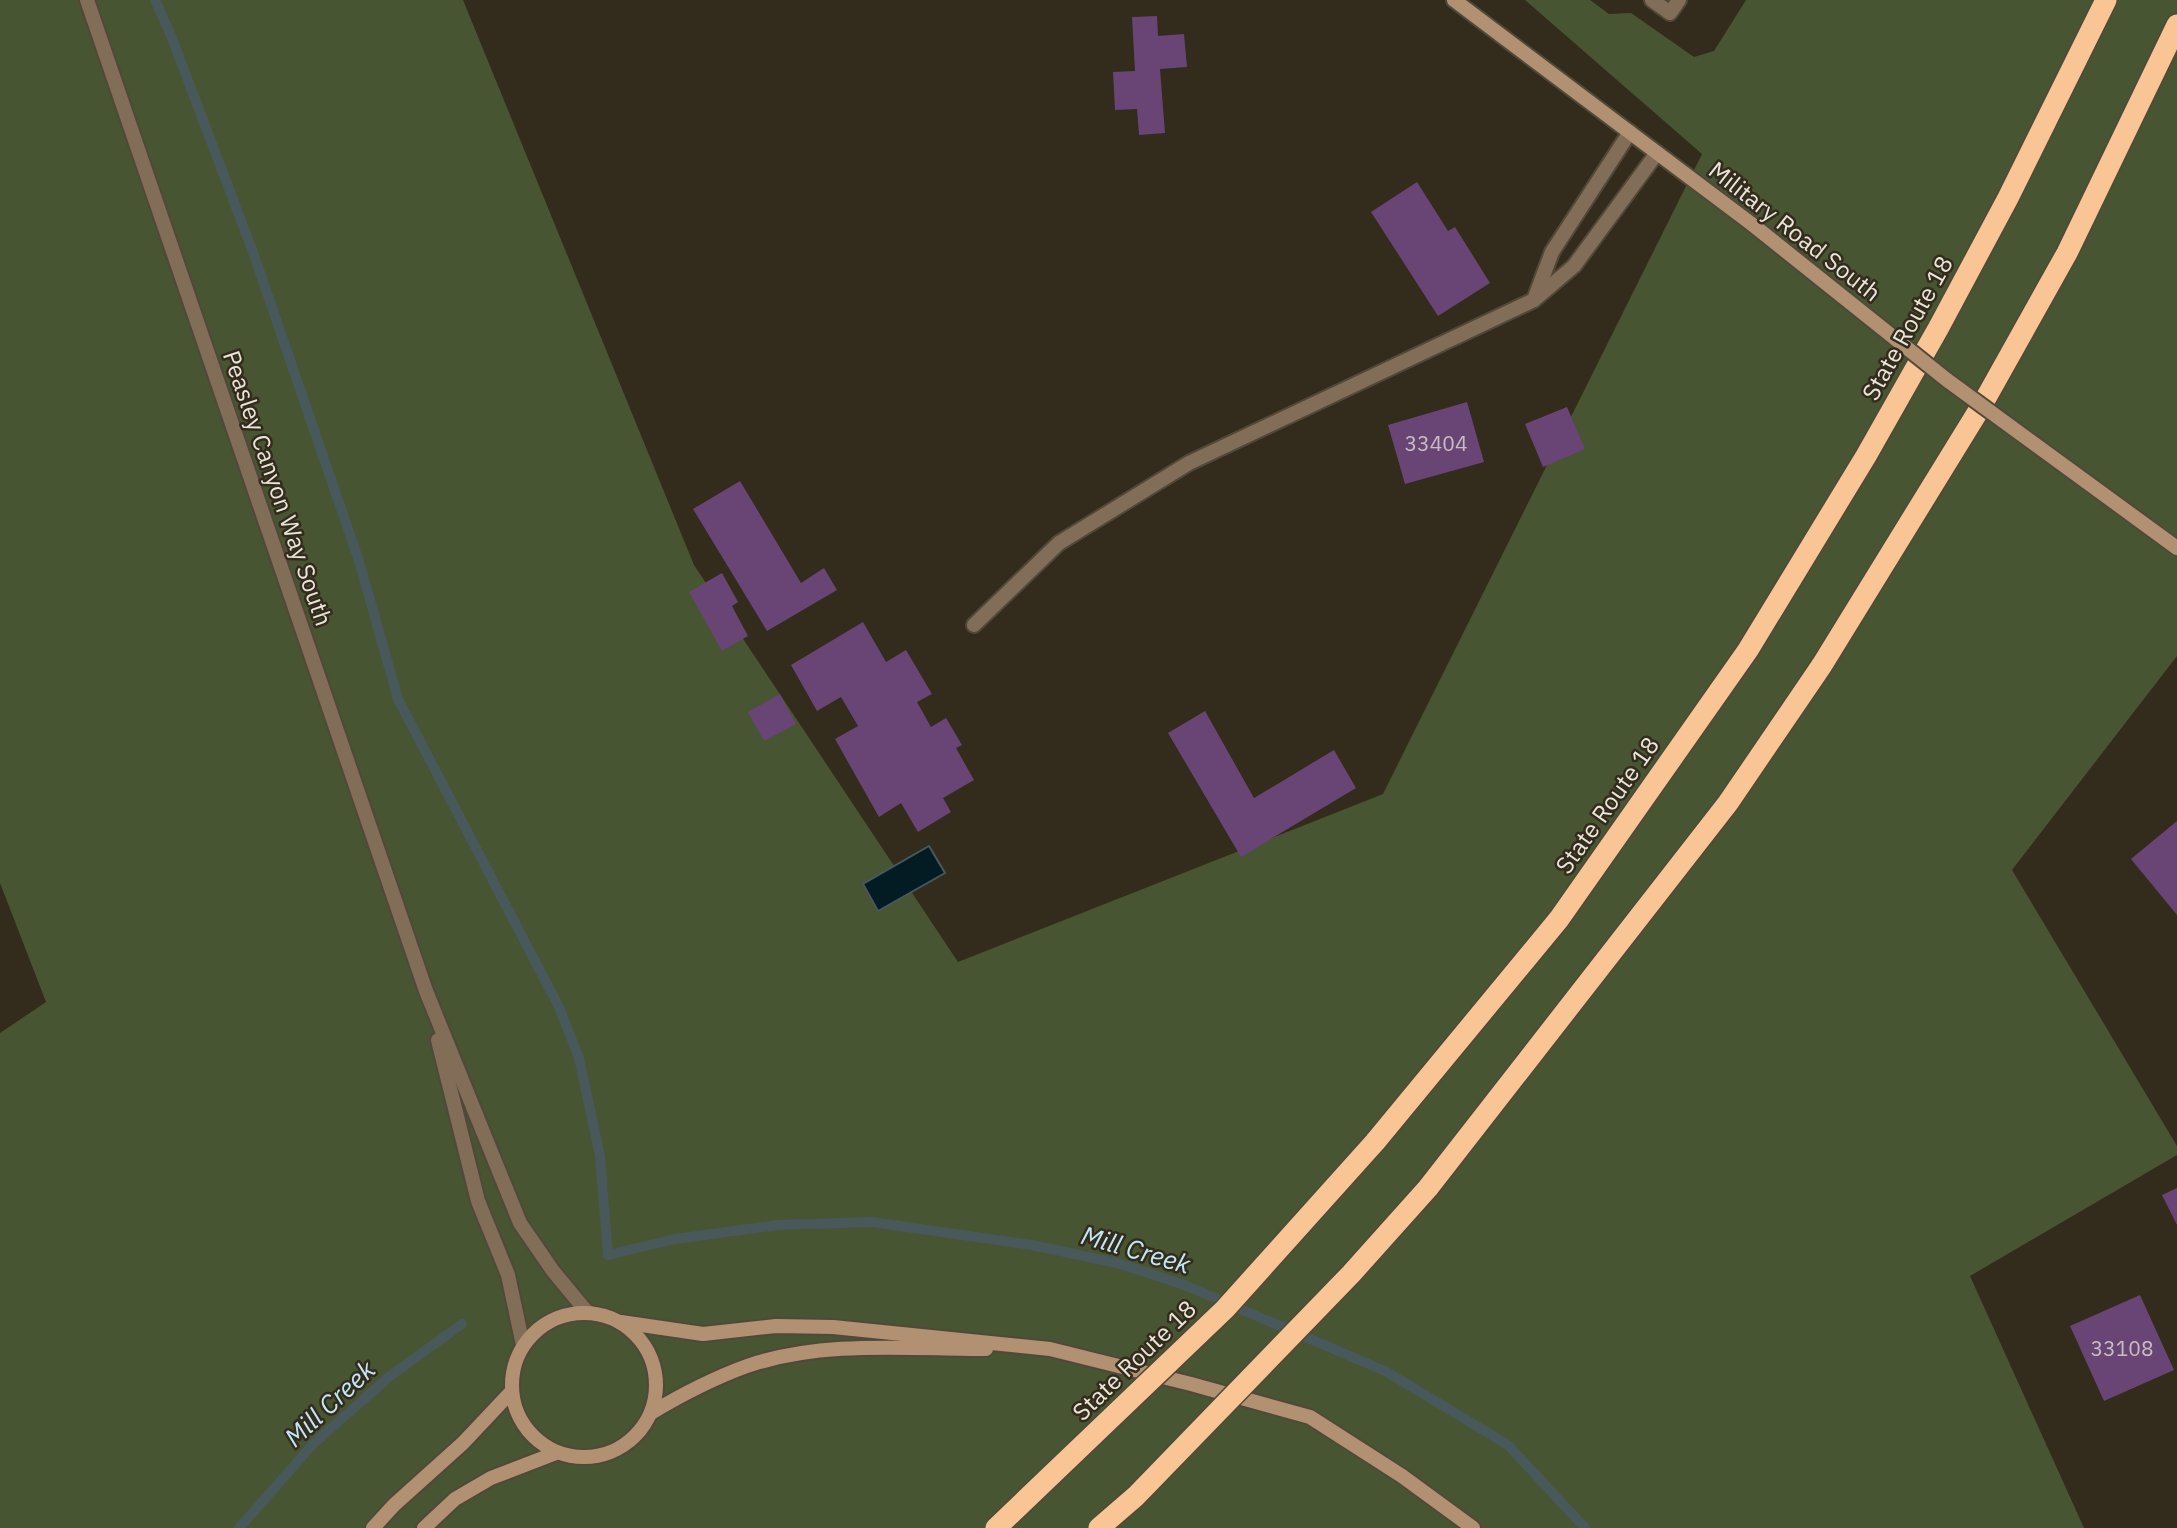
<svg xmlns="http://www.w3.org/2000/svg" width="2177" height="1528" font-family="'IBM Plex Sans',sans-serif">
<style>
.green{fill:#485532}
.water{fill:#031c24;stroke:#48585b;stroke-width:2}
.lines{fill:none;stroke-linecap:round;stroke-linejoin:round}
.stream{stroke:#48585b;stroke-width:10}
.building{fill:#684574}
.service-casing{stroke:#50493a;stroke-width:18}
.tertiary-casing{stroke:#50493a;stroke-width:18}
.secondary-casing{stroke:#50493a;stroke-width:18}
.motorway-casing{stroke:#50493a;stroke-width:24}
.service{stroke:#826d59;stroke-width:14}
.tertiary{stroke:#826d59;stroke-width:14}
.secondary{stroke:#b29172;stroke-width:14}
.motorway{stroke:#fac595;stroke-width:21}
.secondary-bridge-casing{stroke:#50493a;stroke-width:18;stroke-linecap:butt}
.motorway-bridge-casing{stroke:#50493a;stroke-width:24;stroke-linecap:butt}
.secondary-bridge{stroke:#b29172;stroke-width:14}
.motorway-bridge{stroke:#fac595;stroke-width:21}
.labels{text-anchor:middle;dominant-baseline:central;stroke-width:5;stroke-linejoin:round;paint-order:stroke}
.number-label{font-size:21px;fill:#cabdc1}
.street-label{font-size:24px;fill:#eae5db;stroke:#332b1b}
.water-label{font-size:26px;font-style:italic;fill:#c0e8f7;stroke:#332b1b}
</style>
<rect width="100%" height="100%" fill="#332b1b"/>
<path class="green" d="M0 0H463L694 565 958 962 1383 794 1702 154 1525 0H1590L1609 14 1631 13 1694 57 1714 51 1746 0H2177V656L2012 870 2177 1146V1155L1970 1276 2084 1528H0V1033L46 1002 0 883Z"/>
<path class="water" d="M929 846 945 873 878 911 863 884Z"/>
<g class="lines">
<g class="stream">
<path d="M155 0 172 38 254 255 359 561 398 699 559 1007 579 1058 600 1156 608 1255 675 1239 778 1225 872 1222 1032 1245 1117 1263 1182 1284 1387 1372 1508 1445 1585 1528"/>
<path d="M239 1528 313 1444 390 1376 462 1324"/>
</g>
</g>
<g class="building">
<path d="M1157 16 1158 36 1184 34 1187 67 1160 69 1165 133 1139 135 1137 109 1115 110 1113 72 1135 71 1132 17Z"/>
<path d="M1417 182 1448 231 1455 227 1490 283 1438 316 1371 212Z"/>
<path d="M1467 402 1484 462 1405 484 1388 425Z"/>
<path d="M1567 407 1585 449 1543 467 1525 424Z"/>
<path d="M740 481 801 583 824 568 837 590 767 631 693 509Z"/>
<path d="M722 573 738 602 732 606 748 636 722 651 689 592Z"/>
<path d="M863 622 886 662 906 650 932 694 917 702 931 727 946 718 962 745 956 748 974 780 943 798 951 812 918 832 901 803 879 817 835 739 858 726 841 697 817 711 791 665Z"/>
<path d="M780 694 796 724 764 741 748 712Z"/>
<path d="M1205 711 1254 798 1334 750 1356 788 1241 857 1168 733Z"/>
<path d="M2177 821V915L2131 859Z"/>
<path d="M2177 1188V1225L2162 1195Z"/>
<path d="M2140 1295 2174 1370 2104 1401 2070 1326Z"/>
</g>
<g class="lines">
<defs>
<g id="service">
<path d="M1652 0 1670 13 1679 0"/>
<path d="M1630 132 1552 252 1534 300 1574 266 1657 153"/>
<path d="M974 625 1059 543 1189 463 1534 300"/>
</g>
<g id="tertiary">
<path d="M87 0 426 991 520 1223 553 1271 587 1312"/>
<path d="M438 1040 478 1201 508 1275 523 1345"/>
</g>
<g id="secondary">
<path d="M1454 0 1753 225"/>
<circle cx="584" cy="1385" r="72"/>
<path d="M621 1322 703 1334 776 1326 833 1327 1050 1349 1191 1384 1310 1417 1402 1476 1473 1528"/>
<path d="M651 1413C681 1395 714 1378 747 1366 823 1340 908 1349 986 1349"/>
<path d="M373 1528 394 1505 463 1443 511 1392"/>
<path d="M424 1528 455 1499 491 1478 556 1453"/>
</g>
<g id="motorway">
<path d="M1375 1142 1559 919 1748 650 1866 456 1939 327 2008 198 2106 0"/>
<path d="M1428 1188 1728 803 1822 665 1982 405 2067 253 2177 25"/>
</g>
</defs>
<use href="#service" class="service-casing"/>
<use href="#tertiary" class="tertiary-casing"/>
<use href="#secondary" class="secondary-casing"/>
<use href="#motorway" class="motorway-casing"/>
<use href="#service" class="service"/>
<use href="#tertiary" class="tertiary"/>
<use href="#secondary" class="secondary"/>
<use href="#motorway" class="motorway"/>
<defs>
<path id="secondary-bridge" d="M1753 225 1947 380 2177 548"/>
<g id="motorway-bridge">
<path d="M996 1528 1225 1309 1375 1142"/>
<path d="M1099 1528 1136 1496 1351 1274 1428 1188"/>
</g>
</defs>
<use href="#secondary-bridge" class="secondary-bridge-casing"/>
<use href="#motorway-bridge" class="motorway-bridge-casing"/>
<use href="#secondary-bridge" class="secondary-bridge"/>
<use href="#motorway-bridge" class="motorway-bridge"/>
</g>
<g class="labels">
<g class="number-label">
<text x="1436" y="443">33404</text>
<text x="2122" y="1348">33108</text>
</g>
<g class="street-label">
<text transform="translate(1795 231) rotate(38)">Military Road South</text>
<text transform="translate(1907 328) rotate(-61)">State Route 18</text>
<text transform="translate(278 488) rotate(71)">Peasley Canyon Way South</text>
<text transform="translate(1607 805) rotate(-55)">State Route 18</text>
<text transform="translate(1134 1360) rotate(-44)">State Route 18</text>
</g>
<g class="water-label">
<text transform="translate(1136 1249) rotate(16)">Mill Creek</text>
<text transform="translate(329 1403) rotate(-43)">Mill Creek</text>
</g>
</g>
</svg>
